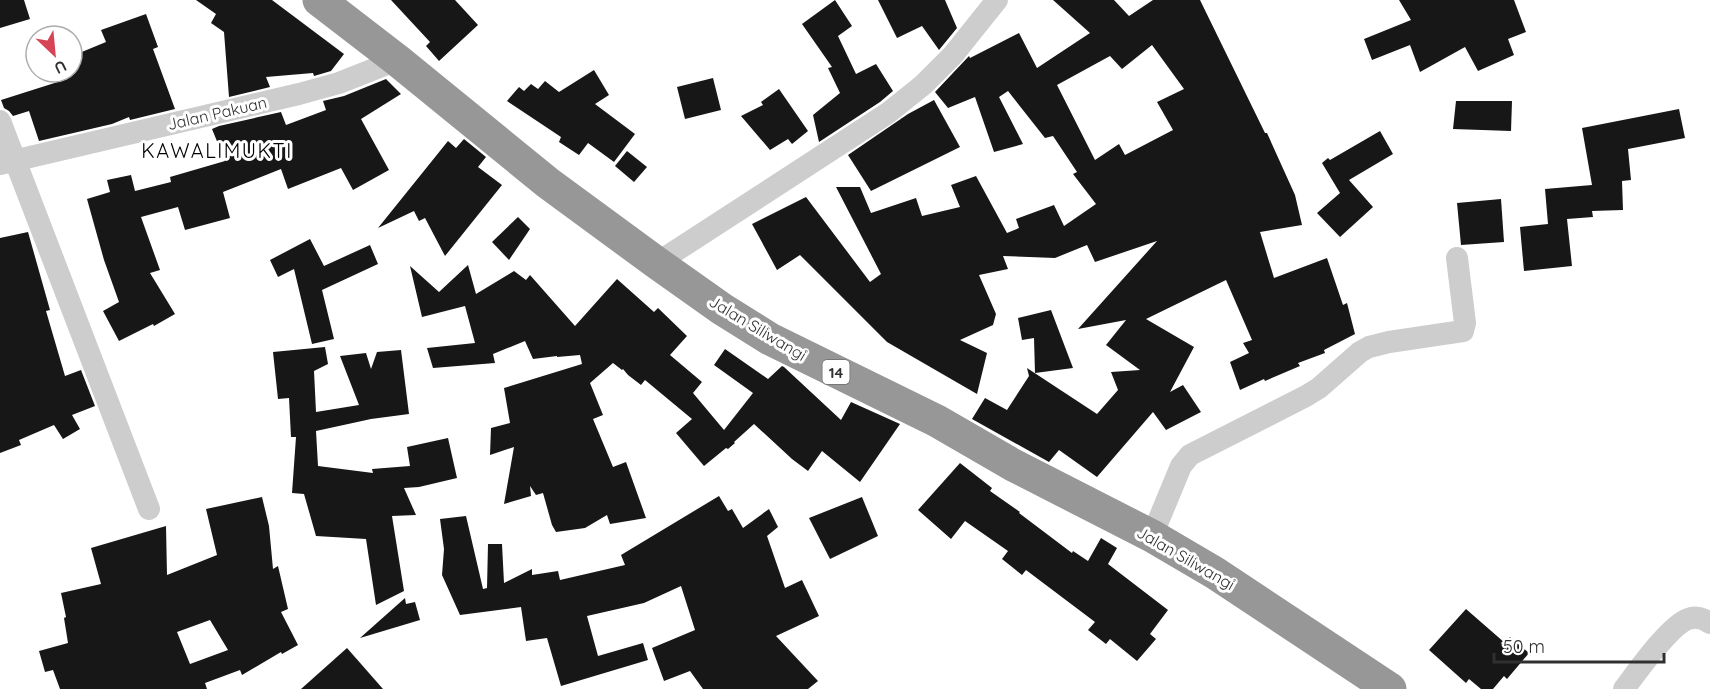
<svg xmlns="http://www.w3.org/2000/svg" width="1710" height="689" font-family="Quicksand,sans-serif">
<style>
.building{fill:#171717;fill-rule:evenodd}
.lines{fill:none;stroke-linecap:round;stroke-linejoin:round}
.street{stroke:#cdcdcd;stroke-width:22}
.highway{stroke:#979797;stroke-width:33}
.labels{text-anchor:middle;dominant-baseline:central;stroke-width:6;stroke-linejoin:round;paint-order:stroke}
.shield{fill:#fff;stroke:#6e6e6e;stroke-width:1.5}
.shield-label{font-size:15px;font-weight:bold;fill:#303030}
.street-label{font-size:16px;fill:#303030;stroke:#fff}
.quarter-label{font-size:20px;letter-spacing:1.5px;fill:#000;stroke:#fff}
</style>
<rect width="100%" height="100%" fill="#fff"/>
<g class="building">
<path d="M0 0H24L30 19 0 28Z"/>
<path d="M196 0H272L344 54 331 71 314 76 313 73 266 77 270 87 229 97 224 32 211 23 216 14Z"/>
<path d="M391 0H455L478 25 439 61 426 46 430 42Z"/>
<path d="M835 0 852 26 838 36 856 74 876 64 893 91 880 102 819 142 813 115 840 93 828 68 832 67 802 24Z"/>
<path d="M878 0H945L957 28 939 50 922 26 897 38Z"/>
<path d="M1053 0H1114L1129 16 1153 0H1200L1265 133H1267L1295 195 1302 225 1260 232 1274 278 1327 258 1343 305 1347 303 1355 334 1324 350 1325 353 1298 363 1300 366 1265 381 1264 379 1240 390 1230 362 1249 353 1243 343 1252 340 1226 280 1146 319 1194 347 1170 392 1183 385 1201 412 1166 430 1153 412 1097 477 1059 450 1049 462 972 419 985 398 1007 410 1029 376 1027 368 1097 414 1118 390 1111 372 1140 370 1106 345 1126 320 1078 329 1157 241 1095 262 1087 245 1055 258 1003 256 1008 269 979 275 996 314 993 325 960 340 987 353 977 394 887 342 800 255 777 270 752 224 806 197 870 282 881 274 836 187H860L871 213 916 198 922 216 960 207 951 185 976 176 1007 233 1019 228 1016 219 1054 205 1064 226 1096 204 1073 174 1077 172 1053 136 1045 138 1008 91 999 97 1023 144 994 152 975 97 948 108 935 92 969 56 970 58 1019 33 1037 68 1090 33ZM1152 45 1184 89 1157 102 1173 130 1125 155 1119 144 1095 160 1057 85 1110 56 1122 69Z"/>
<path d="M1399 0H1514L1526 32 1508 39 1514 55 1478 71 1465 47 1420 72 1410 45 1372 60 1364 39 1411 20Z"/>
<path d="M146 14 158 47 153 49 175 109 130 120 129 117 112 124 39 141 29 111 13 116 9 111 4 108 1 100 64 80 61 72H72V56L106 42 101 30Z"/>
<path d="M594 70 609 95 595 104 635 134 614 162 588 143 579 155 559 142 561 137 507 101 519 87 524 91 531 84 538 89 545 81 559 92Z"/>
<path d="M713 78 721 110 685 119 677 87Z"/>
<path d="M386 79 401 94 361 119 389 170 353 190 341 168 288 189 281 169 223 192 230 218 185 230 178 207 141 217 160 270 150 273 175 314 154 326 153 324 119 341 103 311 119 302 104 260 87 199 110 192 107 180 131 175 135 191 171 182 170 177 225 161 212 129 219 126 281 112 286 125 326 110 323 101 344 96Z"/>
<path d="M779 89 808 131 792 144 788 139 770 150 741 116 763 105 761 102Z"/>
<path d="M934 100 960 147 871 191 848 155 908 114Z"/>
<path d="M1456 101H1512L1511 131 1453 129Z"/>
<path d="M1679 109 1685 138 1628 149 1631 180 1622 181 1623 210 1592 211 1593 217 1567 219 1572 266 1524 271 1520 227 1548 224 1545 189 1592 185 1582 128Z"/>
<path d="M1380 131 1393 154 1349 180 1373 207 1340 237 1317 213 1340 193 1322 163 1328 158 1330 160Z"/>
<path d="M464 139 486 157 478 167 502 185 445 256 425 218 419 221 414 211 378 228 448 141 456 148Z"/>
<path d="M627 151 647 167 634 182 615 166Z"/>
<path d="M1501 199 1504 242 1461 245 1457 203Z"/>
<path d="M518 217 530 229 509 260 492 242Z"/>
<path d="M28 232 50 310 46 311 65 376 81 370 95 406 72 415 80 429 63 439 54 425 19 440 21 445 0 453V238Z"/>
<path d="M310 239 324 266 370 245 378 264 322 290 334 339 312 344 294 269 278 277 270 260Z"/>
<path d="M468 265 476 294 514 271 526 280 530 275 575 326 617 279 654 312 658 308 687 336 670 355 702 382 693 393 724 430 753 393 714 365 725 349 768 379 782 366 784 367 841 420 851 402 900 424 860 482 822 451 808 471 792 459 754 424 734 442 735 443 728 449 726 448 704 466 676 433 692 419 645 380 641 385 628 375 623 369 622 370 613 363 590 383 603 415 593 419 613 467 626 462 646 518 610 524 607 515 585 528 556 532 552 525 543 493 536 495 530 486 531 496 504 504 514 447 490 455 491 428 510 423 504 388 582 364 580 355 557 357V356L533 359 525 341 493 354 495 363 433 368 427 348 475 343 465 306 422 317 410 266 439 292Z"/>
<path d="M1051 310 1073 368 1035 373 1034 338 1022 340 1018 318Z"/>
<path d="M325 347 328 364 314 371 316 412 359 405 340 356 366 353 371 369 377 352 401 350 409 414 371 419 316 431 318 466 373 473 372 469 410 466 407 447 448 438 457 478 419 487 404 488 416 515 392 516 404 591 376 605 366 539 316 536 304 494 292 493 296 437H291L289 398 278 399 273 352Z"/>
<path d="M960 463 992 488 990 491 1020 512 1019 513 1072 553 1073 551 1088 561 1101 538 1117 548 1108 564 1168 610 1150 634 1156 639 1137 661 1110 639 1106 644 1088 630 1095 622 1026 570 1022 575 1002 559 1008 551 965 521 951 539 918 510Z"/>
<path d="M719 496 728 511 732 509 743 528 769 509 778 527 767 536 785 588 802 580 819 616 776 636 818 681 808 689H703L690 671 664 681 652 648 695 630 681 586 644 603 587 616 598 656 643 643 648 660 561 686 547 638 526 641 521 607 460 615 442 575 444 549 440 519 466 516 483 589 487 588 488 544H502L504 583 532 569V575L558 571 560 580 625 565 621 555Z"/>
<path d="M262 497 269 526 273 569 278 566 288 609 281 612 298 645 282 654 281 652 242 675 240 670 205 683 207 689H60L53 670 45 672 39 651 68 643 64 618 66 617 61 593 101 584 91 548 166 526 167 575 217 555 206 509ZM210 620 228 650 190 664 177 632Z"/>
<path d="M862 497 878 536 830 559 809 518Z"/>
<path d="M405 598 406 604 415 602 420 620 360 638Z"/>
<path d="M1466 609 1505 643 1510 637 1529 653 1507 679 1504 676 1493 689H1481L1469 679 1466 683 1429 650Z"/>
<path d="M347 648 383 689H301Z"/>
</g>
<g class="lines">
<g class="street">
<path d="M0 121 149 509"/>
<path d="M0 164 299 94 339 83 397 60"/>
<path d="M657 263 888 113 923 85 953 55 997 0"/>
<path d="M1152 536 1181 466 1190 455 1306 396 1319 388 1360 352 1369 347 1389 342 1463 331 1465 323 1457 258"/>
<path d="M1624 689C1637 672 1669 626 1688 619 1696 616 1703 618 1710 623"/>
</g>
<path class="highway" d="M319 0 397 60 548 183 657 263 722 309 770 339 937 421 1013 465 1152 536 1215 573 1390 689"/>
</g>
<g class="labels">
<rect class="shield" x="822.5" y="360" width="27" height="24" rx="4.5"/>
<g class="shield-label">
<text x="836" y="372">14</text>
</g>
<g class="street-label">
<text transform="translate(217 113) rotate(-13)">Jalan Pakuan</text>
<text transform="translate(758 328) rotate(31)">Jalan Siliwangi</text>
<text transform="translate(1186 558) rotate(30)">Jalan Siliwangi</text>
</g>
<g class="quarter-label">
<text x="217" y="150">KAWALIMUKTI</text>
</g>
</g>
<g transform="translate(54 54) rotate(154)"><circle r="28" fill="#ffffff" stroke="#acacac" stroke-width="1.5"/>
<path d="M0-4.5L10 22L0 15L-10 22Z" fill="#d64455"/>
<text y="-9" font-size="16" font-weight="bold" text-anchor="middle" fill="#303030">U</text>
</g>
<path d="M1494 653v9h170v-9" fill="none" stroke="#303030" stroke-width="3"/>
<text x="1503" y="653" font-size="18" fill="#303030" stroke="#ffffff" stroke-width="4.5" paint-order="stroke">50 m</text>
</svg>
